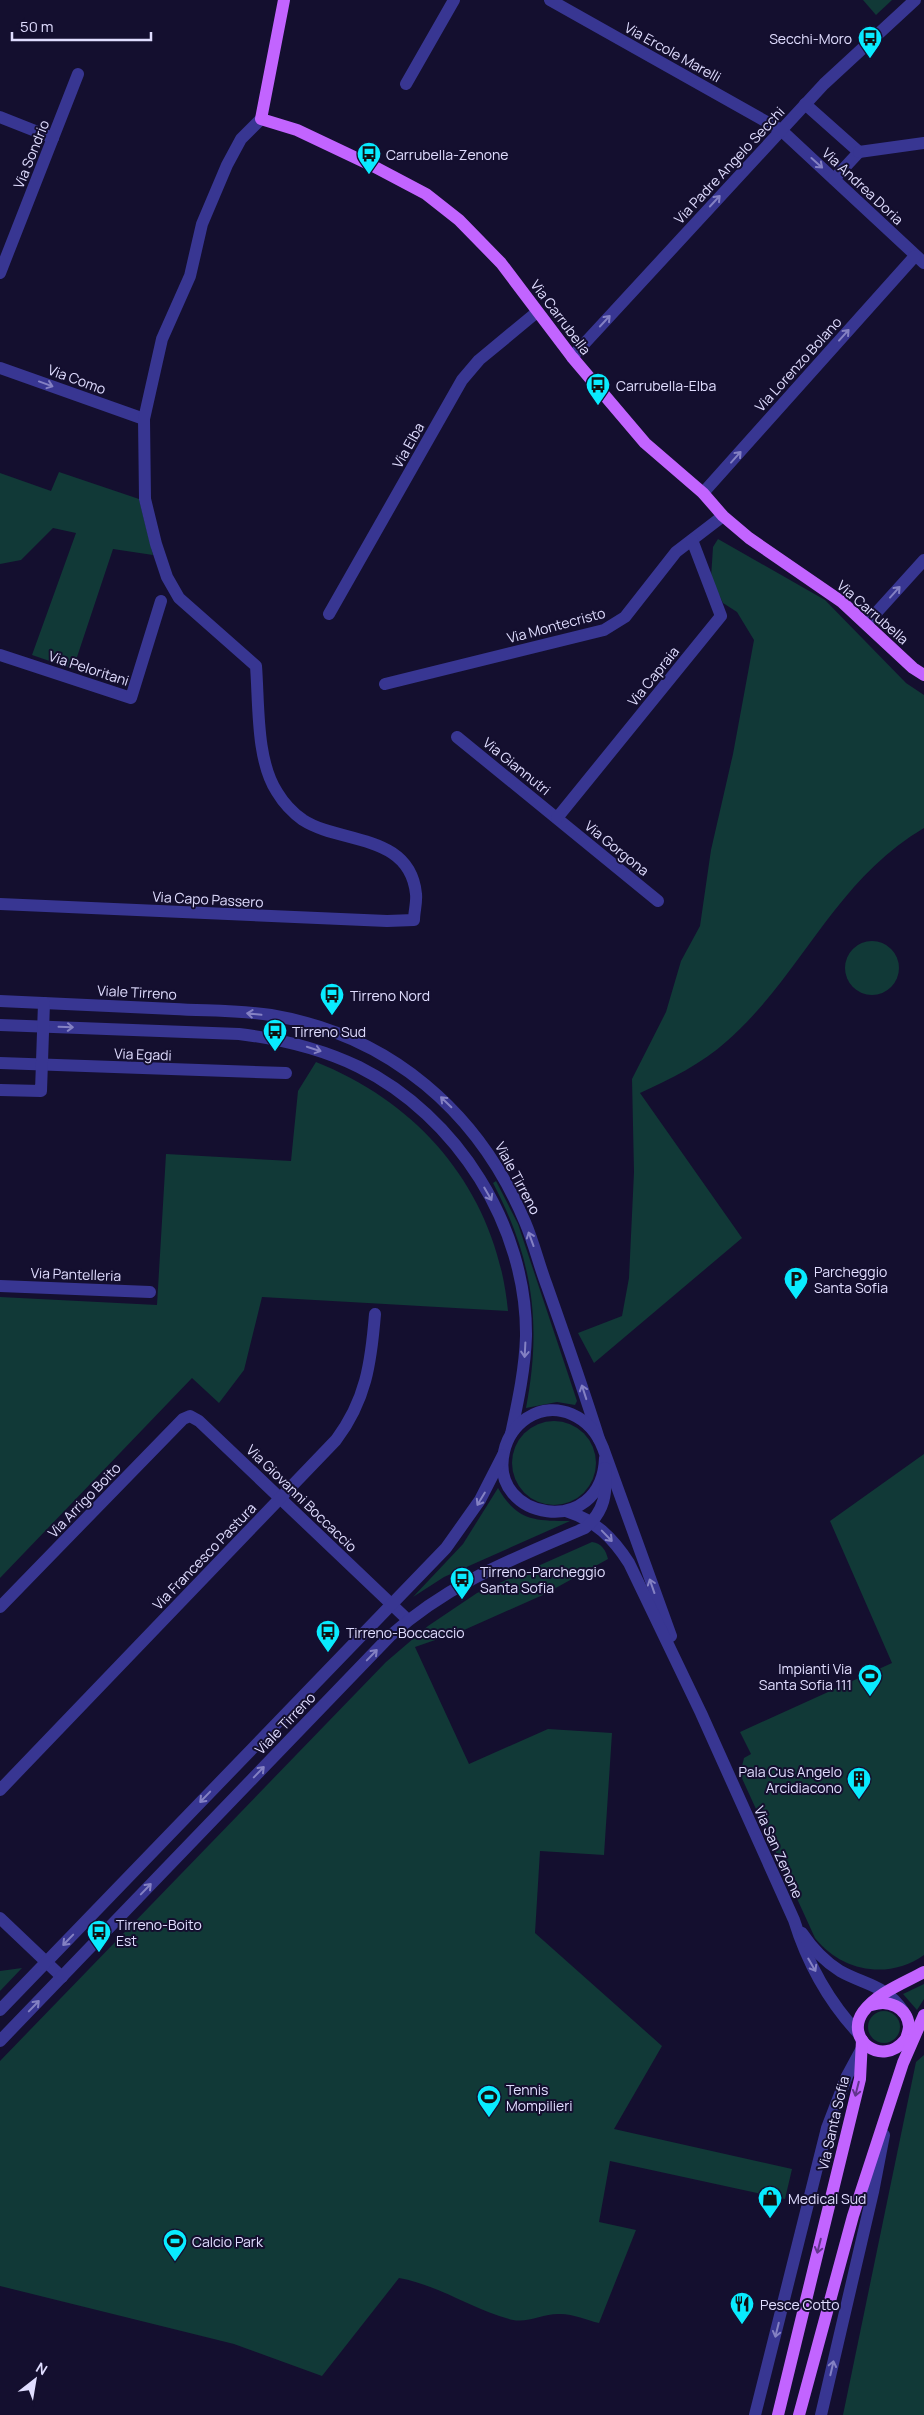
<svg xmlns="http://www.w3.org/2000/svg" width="924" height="2415" font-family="Manrope,sans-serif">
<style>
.green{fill:#113937}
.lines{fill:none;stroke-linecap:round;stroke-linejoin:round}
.minor{stroke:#383692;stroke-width:12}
.major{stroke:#c264ff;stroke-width:12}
.oneway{stroke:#8481c3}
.oneway2{stroke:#62358d}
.labels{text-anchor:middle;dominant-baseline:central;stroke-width:4;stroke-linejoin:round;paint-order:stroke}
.poi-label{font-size:14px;fill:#e0ddff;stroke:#140f2f;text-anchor:start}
.street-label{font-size:14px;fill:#e0ddff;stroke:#140f2f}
</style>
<rect width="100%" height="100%" fill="#140f2f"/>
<g class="green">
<path d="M863 0H892L876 15Z"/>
<path d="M59 472 139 499 153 555 113 549 73 669 32 655 76 533 53 528 21 560 0 564V473L51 491Z"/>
<path d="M718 539 825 600 906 683 924 695V828C834 881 802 975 727 1041 702 1064 670 1079 640 1093L742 1238 594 1363 578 1333 622 1316 629 1278 634 1172 632 1079 666 1012 681 961 700 926 711 850 733 754 754 640 737 612 723 603 711 578 713 547Z"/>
<circle cx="872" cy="968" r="27"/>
<path d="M316 1062C424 1105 497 1195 508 1311L262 1297 244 1370 219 1403 192 1378 0 1578V1297L157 1305 166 1154 291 1161 298 1091Z"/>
<path d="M496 1181 518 1224 577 1401 575 1405 557 1402 526 1408C542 1324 533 1259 493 1183Z"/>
<circle cx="554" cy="1463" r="42"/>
<path d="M924 1454V1955C889 1980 842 1972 815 1938L740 1774 744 1758 751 1754 740 1732 892 1663 830 1521Z"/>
<path d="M498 1488C517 1521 534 1521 570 1521L444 1577 413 1597 463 1544Z"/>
<path d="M592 1542C602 1543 606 1551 608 1559L545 1594 464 1630 415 1647 469 1764 548 1729 612 1733 604 1855 540 1851 535 1933 662 2046 614 2129 792 2169 785 2199 610 2161 599 2222 636 2230 599 2323C587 2320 571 2313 558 2314 543 2314 528 2323 513 2320 473 2310 439 2285 399 2278L322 2376 234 2344 0 2286V2061L386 1662 428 1626 477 1593Z"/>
<path d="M22 1968 0 1991V1971Z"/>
<path d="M924 1984V1999L917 2010 903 1994Z"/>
<circle cx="884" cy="2027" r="16"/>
<path d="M924 2055V2415H843L916 2062Z"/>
</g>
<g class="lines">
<g class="minor">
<path d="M550 0 781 130 924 263"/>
<path d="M406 84 454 0"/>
<path d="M805 104 859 152 834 179"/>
<path d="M0 117 53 138"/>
<path d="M859 152 924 143"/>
<path d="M0 273 78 74"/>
<path d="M572 357 824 84 915 0"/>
<path d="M0 368 144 419"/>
<path d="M703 493 915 256"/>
<path d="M329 614 462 380 479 360 537 312"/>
<path d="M867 623 924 560"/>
<path d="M0 655 131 698 161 601"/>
<path d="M385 684 604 630 625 617 676 552 723 516"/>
<path d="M457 737 658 901"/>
<path d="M557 818 721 616 692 540"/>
<path d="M0 904 387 921 414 920C414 912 417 902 416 894 410 833 340 844 303 820 293 813 283 802 277 792 256 760 259 704 256 666L179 598 167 577 156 544 145 499 144 419 162 339 190 276 202 224 227 165 241 139 261 119"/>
<path d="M0 1001C58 1004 116 1006 174 1009 206 1011 239 1010 271 1015 390 1035 479 1112 525 1222 534 1243 539 1265 547 1286 565 1337 583 1388 599 1439"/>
<path d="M0 1025 239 1034C281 1039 320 1048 359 1067 457 1116 527 1226 526 1336 525 1369 518 1401 511 1434"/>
<path d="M0 1063 286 1073"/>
<path d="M0 1090 41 1091 44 1003"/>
<path d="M0 1286 150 1292"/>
<path d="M605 1458C602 1540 488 1520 504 1452 507 1438 515 1426 527 1418 557 1399 591 1417 603 1448L671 1636"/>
<path d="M566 1511C595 1520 613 1538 629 1563L701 1713 794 1920C807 1962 829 2002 859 2034"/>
<path d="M0 1607 183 1419 190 1416 199 1421 408 1620"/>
<path d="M0 1790 336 1440C366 1400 371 1363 375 1314"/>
<path d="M0 1918 62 1977"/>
<path d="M802 1933C812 1948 824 1961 840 1971 865 1985 886 1985 903 2011"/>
<path d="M0 2010 446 1548 480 1500 503 1455"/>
<path d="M0 2041 390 1636C449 1583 513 1559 585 1528 605 1511 607 1493 605 1468"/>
<path d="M755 2415 827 2128 847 2076 861 2050"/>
<path d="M821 2415 873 2192 884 2135"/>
</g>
<g class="major">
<path d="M284 0 261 119 297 130 373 166 426 194 459 220 501 263 572 357 645 443 703 493 723 516 749 538 842 602 913 668 924 675"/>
<path d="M872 2005C888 1999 907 2007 909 2026 909 2032 906 2037 905 2043"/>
<path d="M905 2040C882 2068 844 2039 863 2012 877 1993 904 1983 924 1972"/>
<path d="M778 2415 860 2079 862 2040"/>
<path d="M799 2415 853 2216 903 2063 924 2015"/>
</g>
</g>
<defs><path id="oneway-shaft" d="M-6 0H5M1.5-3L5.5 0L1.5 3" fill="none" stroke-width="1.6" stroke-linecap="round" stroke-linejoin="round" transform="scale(1.25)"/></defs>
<g class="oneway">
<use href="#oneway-shaft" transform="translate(817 163) rotate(42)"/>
<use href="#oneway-shaft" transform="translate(715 201) rotate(-47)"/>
<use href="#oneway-shaft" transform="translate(605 321) rotate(-47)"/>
<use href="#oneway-shaft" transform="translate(844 335) rotate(-48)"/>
<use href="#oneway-shaft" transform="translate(46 384) rotate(20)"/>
<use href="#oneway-shaft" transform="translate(736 457) rotate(-48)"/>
<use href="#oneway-shaft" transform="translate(895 592) rotate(-48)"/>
<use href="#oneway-shaft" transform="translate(254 1014) rotate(-174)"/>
<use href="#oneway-shaft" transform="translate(66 1027) rotate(2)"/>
<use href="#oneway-shaft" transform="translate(314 1049) rotate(18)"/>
<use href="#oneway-shaft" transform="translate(446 1102) rotate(-136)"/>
<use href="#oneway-shaft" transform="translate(488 1194) rotate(60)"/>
<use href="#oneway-shaft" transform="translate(531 1239) rotate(-110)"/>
<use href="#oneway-shaft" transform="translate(525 1350) rotate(93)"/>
<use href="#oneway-shaft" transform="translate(584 1392) rotate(-108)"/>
<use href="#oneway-shaft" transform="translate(481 1499) rotate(121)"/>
<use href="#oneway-shaft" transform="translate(607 1536) rotate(46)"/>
<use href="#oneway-shaft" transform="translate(652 1586) rotate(-109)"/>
<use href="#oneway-shaft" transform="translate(372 1655) rotate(-46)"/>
<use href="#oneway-shaft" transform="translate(259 1772) rotate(-46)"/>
<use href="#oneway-shaft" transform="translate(205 1797) rotate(134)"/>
<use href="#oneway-shaft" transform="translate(146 1889) rotate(-46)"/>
<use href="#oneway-shaft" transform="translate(68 1940) rotate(134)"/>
<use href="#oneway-shaft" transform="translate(812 1965) rotate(60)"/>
<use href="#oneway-shaft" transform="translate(34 2006) rotate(-46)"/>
<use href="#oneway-shaft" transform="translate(777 2330) rotate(104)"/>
<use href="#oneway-shaft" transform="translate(832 2368) rotate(-77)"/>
</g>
<g class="oneway2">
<use href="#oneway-shaft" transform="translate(857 2089) rotate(104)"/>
<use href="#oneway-shaft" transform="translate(819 2246) rotate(104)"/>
</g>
<defs>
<symbol id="bus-pin" viewBox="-11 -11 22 30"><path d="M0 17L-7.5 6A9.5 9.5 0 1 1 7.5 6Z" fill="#09ebff" stroke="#140f2f"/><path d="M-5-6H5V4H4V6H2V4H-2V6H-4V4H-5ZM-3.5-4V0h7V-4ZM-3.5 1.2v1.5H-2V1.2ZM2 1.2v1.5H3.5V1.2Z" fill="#111"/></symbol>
<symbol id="parking-pin" viewBox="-11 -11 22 30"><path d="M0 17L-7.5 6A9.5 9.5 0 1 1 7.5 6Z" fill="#09ebff" stroke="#140f2f"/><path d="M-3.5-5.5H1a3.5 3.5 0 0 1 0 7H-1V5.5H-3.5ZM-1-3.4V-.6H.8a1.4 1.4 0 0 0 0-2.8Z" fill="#111"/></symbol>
<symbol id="stadium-pin" viewBox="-11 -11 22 30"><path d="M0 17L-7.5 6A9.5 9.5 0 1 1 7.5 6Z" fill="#09ebff" stroke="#140f2f"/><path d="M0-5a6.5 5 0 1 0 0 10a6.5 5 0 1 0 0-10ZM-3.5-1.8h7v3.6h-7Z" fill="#111"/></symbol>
<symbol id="building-pin" viewBox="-11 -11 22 30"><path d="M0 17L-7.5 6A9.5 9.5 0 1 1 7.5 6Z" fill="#09ebff" stroke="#140f2f"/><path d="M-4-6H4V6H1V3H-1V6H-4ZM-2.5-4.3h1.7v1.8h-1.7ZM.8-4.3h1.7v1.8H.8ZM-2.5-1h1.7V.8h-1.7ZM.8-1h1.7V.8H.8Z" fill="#111"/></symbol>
<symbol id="shop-pin" viewBox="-11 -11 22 30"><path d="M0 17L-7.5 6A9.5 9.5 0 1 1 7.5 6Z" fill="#09ebff" stroke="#140f2f"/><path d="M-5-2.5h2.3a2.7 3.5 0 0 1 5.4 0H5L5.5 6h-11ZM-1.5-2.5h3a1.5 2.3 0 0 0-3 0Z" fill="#111"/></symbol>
<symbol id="restaurant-pin" viewBox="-11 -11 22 30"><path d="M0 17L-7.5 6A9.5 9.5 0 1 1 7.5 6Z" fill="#09ebff" stroke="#140f2f"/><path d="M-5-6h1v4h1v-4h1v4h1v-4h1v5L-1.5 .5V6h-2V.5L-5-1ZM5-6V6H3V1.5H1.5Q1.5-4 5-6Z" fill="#111"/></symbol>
</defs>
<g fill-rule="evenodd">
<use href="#bus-pin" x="856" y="24" width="28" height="38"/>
<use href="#bus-pin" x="355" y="140" width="28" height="38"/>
<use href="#bus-pin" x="584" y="371" width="28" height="38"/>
<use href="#bus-pin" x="318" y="981" width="28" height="38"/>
<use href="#bus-pin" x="261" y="1017" width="28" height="38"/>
<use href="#parking-pin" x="782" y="1265" width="28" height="38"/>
<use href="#bus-pin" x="448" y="1565" width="28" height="38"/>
<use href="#bus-pin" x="314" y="1618" width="28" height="38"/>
<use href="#stadium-pin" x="856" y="1662" width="28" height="38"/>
<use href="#building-pin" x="845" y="1765" width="28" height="38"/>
<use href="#bus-pin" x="85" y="1918" width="28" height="38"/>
<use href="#stadium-pin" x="475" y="2083" width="28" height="38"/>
<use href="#shop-pin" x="756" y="2184" width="28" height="38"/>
<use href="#stadium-pin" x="161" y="2227" width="28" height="38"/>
<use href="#restaurant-pin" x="728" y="2290" width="28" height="38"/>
</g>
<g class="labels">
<g class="poi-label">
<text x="852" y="38" text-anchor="end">Secchi-Moro</text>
<text x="386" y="154">Carrubella-Zenone</text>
<text x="616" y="385">Carrubella-Elba</text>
<text x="350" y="995">Tirreno Nord</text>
<text x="292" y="1031">Tirreno Sud</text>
<text x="814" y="1271">Parcheggio<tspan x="814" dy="16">Santa Sofia</tspan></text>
<text x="480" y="1571">Tirreno-Parcheggio<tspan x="480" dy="16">Santa Sofia</tspan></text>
<text x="346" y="1632">Tirreno-Boccaccio</text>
<text x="852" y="1668" text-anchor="end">Impianti Via<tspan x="852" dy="16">Santa Sofia 111</tspan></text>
<text x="842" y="1771" text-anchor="end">Pala Cus Angelo<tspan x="842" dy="16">Arcidiacono</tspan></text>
<text x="116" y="1924">Tirreno-Boito<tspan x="116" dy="16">Est</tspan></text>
<text x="506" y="2089">Tennis<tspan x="506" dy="16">Mompilieri</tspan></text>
<text x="788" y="2198">Medical Sud</text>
<text x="192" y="2241">Calcio Park</text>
<text x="760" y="2304">Pesce Cotto</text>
</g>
<g class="street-label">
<text transform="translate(673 52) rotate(29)">Via Ercole Marelli</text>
<text transform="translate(31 154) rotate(-68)">Via Sondrio</text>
<text transform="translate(729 165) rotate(-47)">Via Padre Angelo Secchi</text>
<text transform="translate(863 186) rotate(43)">Via Andrea Doria</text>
<text transform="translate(561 317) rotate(53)">Via Carrubella</text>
<text transform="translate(798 364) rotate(-48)">Via Lorenzo Bolano</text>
<text transform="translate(77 379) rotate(20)">Via Como</text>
<text transform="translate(408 445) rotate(-61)">Via Elba</text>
<text transform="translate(873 612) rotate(41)">Via Carrubella</text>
<text transform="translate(556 625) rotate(-15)">Via Montecristo</text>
<text transform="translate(89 668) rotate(18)">Via Peloritani</text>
<text transform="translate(653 676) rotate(-51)">Via Capraia</text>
<text transform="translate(517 766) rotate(39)">Via Giannutri</text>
<text transform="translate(617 848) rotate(39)">Via Gorgona</text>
<text transform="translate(208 899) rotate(3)">Via Capo Passero</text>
<text transform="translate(137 992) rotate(3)">Viale Tirreno</text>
<text transform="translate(143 1054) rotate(2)">Via Egadi</text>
<text transform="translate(518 1178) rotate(62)">Viale Tirreno</text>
<text transform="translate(76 1274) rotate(2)">Via Pantelleria</text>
<text transform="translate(302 1498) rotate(44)">Via Giovanni Boccaccio</text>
<text transform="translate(84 1500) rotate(-46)">Via Arrigo Boito</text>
<text transform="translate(204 1556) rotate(-46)">Via Francesco Pastura</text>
<text transform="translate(285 1723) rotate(-46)">Viale Tirreno</text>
<text transform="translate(779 1852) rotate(66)">Via San Zenone</text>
<text transform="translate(833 2123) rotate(-77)">Via Santa Sofia</text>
</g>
</g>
<g transform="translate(35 2380) rotate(31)" stroke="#140f2f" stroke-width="4" paint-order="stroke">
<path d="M0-4L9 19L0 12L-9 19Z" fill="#e0ddff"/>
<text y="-8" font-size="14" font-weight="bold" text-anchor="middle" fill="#e0ddff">N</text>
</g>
<path d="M12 32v8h139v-8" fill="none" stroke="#e0ddff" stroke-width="2.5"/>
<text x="20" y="32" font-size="15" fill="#e0ddff" stroke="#140f2f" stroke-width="4" paint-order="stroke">50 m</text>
</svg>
